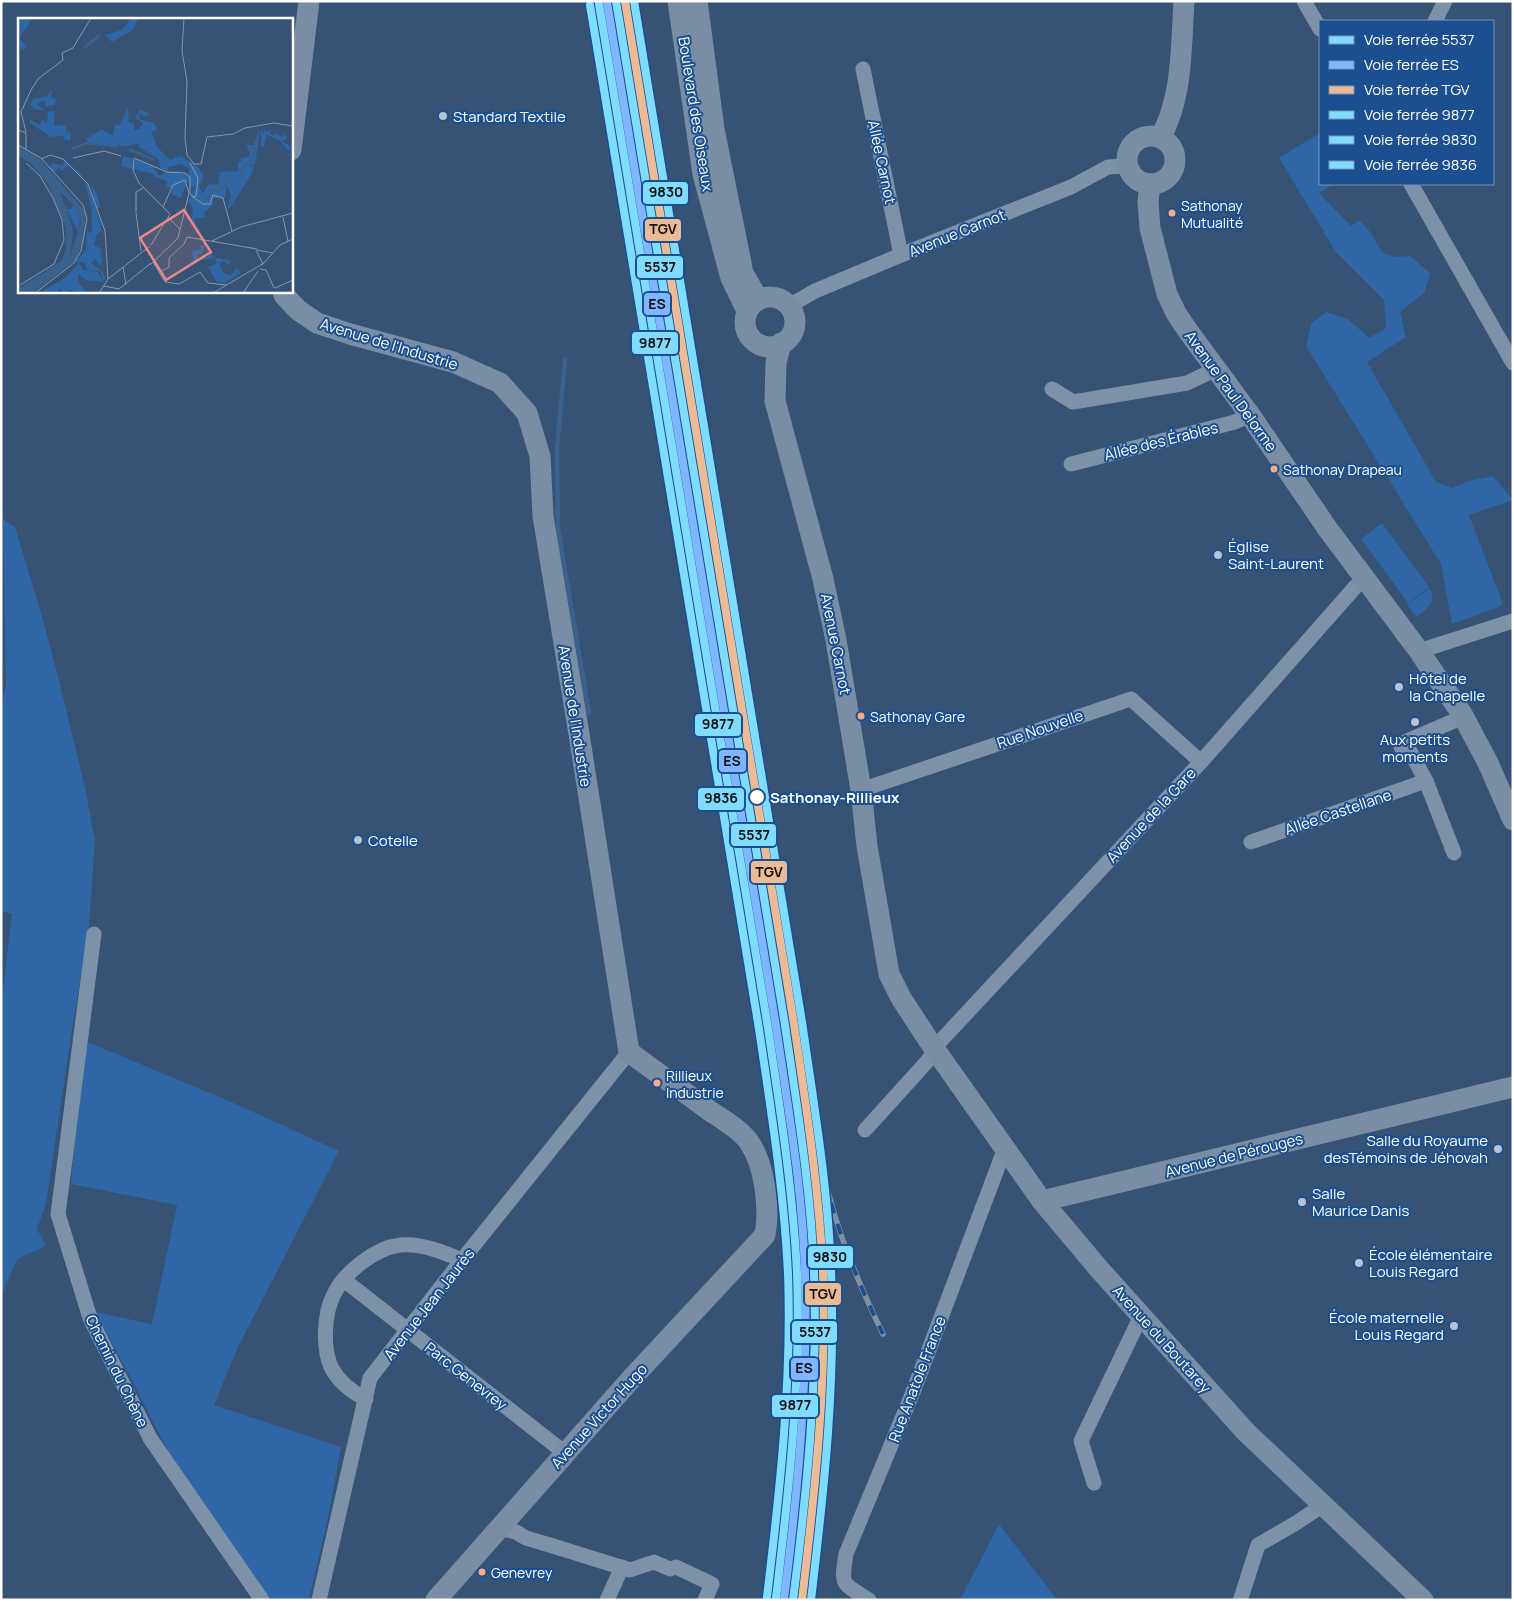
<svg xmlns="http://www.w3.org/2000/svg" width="1514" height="1601" font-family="Manrope,sans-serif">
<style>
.green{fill:#2f66a5}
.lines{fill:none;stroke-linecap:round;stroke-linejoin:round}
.stream{stroke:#3b618d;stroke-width:4.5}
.street{stroke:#7d92a8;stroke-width:15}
.secondary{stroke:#798da4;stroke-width:21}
.rail-casing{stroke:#7e92a7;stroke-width:5.5}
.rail{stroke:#1b4f8f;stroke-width:4;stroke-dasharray:11;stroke-linecap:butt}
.rail-1-casing{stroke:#1b4f8f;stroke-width:11}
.rail-2-casing{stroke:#1b4f8f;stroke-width:11}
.rail-3-casing{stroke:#1b4f8f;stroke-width:11}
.rail-4-casing{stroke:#1b4f8f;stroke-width:11}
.rail-5-casing{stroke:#1b4f8f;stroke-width:11}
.rail-6-casing{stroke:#1b4f8f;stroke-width:11}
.rail-1{stroke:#80dcff;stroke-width:8}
.rail-2{stroke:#80b5ff;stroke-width:8}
.rail-3{stroke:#eabb95;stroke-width:8}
.rail-4{stroke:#80dcff;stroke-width:8}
.rail-5{stroke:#80dcff;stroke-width:8}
.rail-6{stroke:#80dcff;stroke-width:8}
.poi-dot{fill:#b9c2ce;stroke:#1b4f8f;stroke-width:2}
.bus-dot{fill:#ffa980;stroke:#1b4f8f;stroke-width:2}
.stop-dot{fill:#fff;stroke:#1b4f8f;stroke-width:2}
.labels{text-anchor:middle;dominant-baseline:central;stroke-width:4;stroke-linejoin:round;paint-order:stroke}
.bus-label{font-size:14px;fill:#fff;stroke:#1b4f8f;text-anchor:start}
.street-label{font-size:15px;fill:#fff;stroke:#1b4f8f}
.poi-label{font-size:15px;fill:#fff;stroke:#1b4f8f;text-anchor:start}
.stop-label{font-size:15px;font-weight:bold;fill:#fff;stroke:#1b4f8f;text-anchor:start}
.inset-river{fill:none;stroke:#3b618d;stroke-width:2.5}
.inset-road{fill:none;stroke:#8697ac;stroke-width:1}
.view{fill:#e88989;fill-opacity:0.15;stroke:#e88989;stroke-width:2.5}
.inset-edge{fill:none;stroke:#fff;stroke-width:2.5}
.line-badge{stroke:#1b4f8f;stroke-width:2}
.pale-badge-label{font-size:14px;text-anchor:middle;font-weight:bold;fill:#111}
</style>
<rect width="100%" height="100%" fill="#365274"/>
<g class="green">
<path d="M1320 133V184H1334L1319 193 1351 226 1360 220 1371 233 1382 252 1395 257 1410 256 1430 273 1425 292 1400 312 1406 337 1367 362 1436 482 1452 488 1468 481 1493 476 1513 500 1469 515 1503 604 1499 607 1452 624 1441 564 1306 346 1311 324 1326 312 1348 319 1369 338 1386 328 1384 300 1336 252 1279 158Z"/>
<path d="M3 519 15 527 41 613 59 680 86 792 95 841 89 925 71 1037 46 1204 37 1229 46 1246 17 1259 1 1296V1007L12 914 1 911V709L6 685Z"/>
<path d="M1382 523 1429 587 1408 603 1361 539Z"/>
<path d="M1430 588C1437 603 1427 609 1416 617L1407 604Z"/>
<path d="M83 1040 229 1101 339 1151 237 1349 214 1405 341 1447 328 1518 309 1600H269L168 1451 135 1386 95 1312 152 1324 177 1205 71 1184Z"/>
<path d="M999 1524 1057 1600H960Z"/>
</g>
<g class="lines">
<path class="stream" d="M565 360 557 448 558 528 589 713"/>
<g class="street">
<path d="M1304 1 1320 29"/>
<path d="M1435 21 1445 1"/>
<path d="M863 69 901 255"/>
<path d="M1411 184 1513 363"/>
<path d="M789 306 815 291 901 255 1071 187 1108 167 1127 166"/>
<path d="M1052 389 1073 402 1187 383 1216 369"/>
<path d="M1071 464 1235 422 1250 415"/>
<path d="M1419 651 1513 621"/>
<path d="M1401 747 1405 742 1463 717"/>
<path d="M1426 781 1454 853"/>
<path d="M861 790 1131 699 1201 762"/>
<path d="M1251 842 1426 781 1405 742"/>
<path d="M94 934 58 1214 90 1318 150 1438 262 1600"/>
<path d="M865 1130 923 1066 930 1058 934 1048 1201 762 1364 577"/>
<path d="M344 1280 565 1453"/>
<path d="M366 1399C352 1392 340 1383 332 1369 322 1349 324 1313 334 1294 345 1272 375 1248 400 1245 421 1243 443 1252 462 1260"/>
<path d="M1094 1483 1081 1441 1141 1316"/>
<path d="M499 1528 516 1532 526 1538 553 1546 630 1570 654 1562 670 1569 676 1567 712 1584 705 1600"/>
<path d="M1241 1598 1258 1545 1296 1523 1323 1505"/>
<path d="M319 1600 370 1378 462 1260 629 1052"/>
<path d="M607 1600 622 1567"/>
<path d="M869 1600C841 1582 841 1586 846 1554L913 1392 1005 1148"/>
</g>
<g class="secondary">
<path d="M678 1 703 174 731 278 747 311"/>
<path d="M697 1 714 129 743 273 758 299"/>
<circle cx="1151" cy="160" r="24"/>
<path d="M1160 138C1183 98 1181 46 1184 1"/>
<path d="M291 150 309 1"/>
<path d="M1150 184 1148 202 1150 228 1167 294 1176 313 1188 331 1250 415 1327 528 1419 651 1462 714 1488 763 1513 820"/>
<path d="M283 291 284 295 298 310 317 323 350 334 453 362 500 383 527 413 540 456 543 516 579 734 629 1052C656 1072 683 1091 710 1111 722 1119 741 1130 749 1142 765 1165 770 1209 765 1235L631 1379 436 1600"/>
<circle cx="770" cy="322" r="25"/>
<path d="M781 343 776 363 775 401 823 579 836 640 861 790 867 846 889 974 901 998 929 1041 1042 1201 1099 1269 1246 1432 1423 1600"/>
<path d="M1042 1201 1513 1087"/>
</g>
<defs>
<path id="rail" d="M810 1095C820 1185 844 1254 883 1334"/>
</defs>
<use href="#rail" class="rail-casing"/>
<use href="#rail" class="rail"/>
<defs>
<path id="rail-1" d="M616 1 785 1025C797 1107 811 1189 814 1272 818 1382 807 1491 793 1600"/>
<path id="rail-2" d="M607 2 776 1026C788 1108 803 1191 805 1274 808 1383 798 1491 784 1599"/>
<path id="rail-3" d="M625 1 794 1024C806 1106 819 1188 823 1272 827 1381 815 1491 802 1600"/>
<path id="rail-4" d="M599 4 768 1028C780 1109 793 1190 797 1273 801 1381 789 1490 776 1598"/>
<path id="rail-5" d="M634 1 802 1022C814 1105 828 1187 831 1271 836 1381 824 1491 811 1600"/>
<path id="rail-6" d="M590 5 759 1029C771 1110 784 1191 788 1273 792 1381 780 1489 767 1597"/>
</defs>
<use href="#rail-1" class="rail-1-casing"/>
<use href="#rail-2" class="rail-2-casing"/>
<use href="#rail-3" class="rail-3-casing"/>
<use href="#rail-4" class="rail-4-casing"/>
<use href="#rail-5" class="rail-5-casing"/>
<use href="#rail-6" class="rail-6-casing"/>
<use href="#rail-1" class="rail-1"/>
<use href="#rail-2" class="rail-2"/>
<use href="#rail-3" class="rail-3"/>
<use href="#rail-4" class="rail-4"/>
<use href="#rail-5" class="rail-5"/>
<use href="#rail-6" class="rail-6"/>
</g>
<g class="poi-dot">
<circle cx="443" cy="116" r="5"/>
<circle cx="1218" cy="555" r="5"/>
<circle cx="1399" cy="687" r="5"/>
<circle cx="1415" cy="722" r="5"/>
<circle cx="358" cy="840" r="5"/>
<circle cx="1498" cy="1149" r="5"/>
<circle cx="1302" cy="1202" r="5"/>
<circle cx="1359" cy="1263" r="5"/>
<circle cx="1454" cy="1326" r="5"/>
</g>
<g class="bus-dot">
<circle cx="1172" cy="213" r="4.5"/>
<circle cx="1274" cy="469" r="4.5"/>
<circle cx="861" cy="716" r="4.5"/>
<circle cx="657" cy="1083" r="4.5"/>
<circle cx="482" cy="1572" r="4.5"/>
</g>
<circle class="stop-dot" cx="757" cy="797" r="8"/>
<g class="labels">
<g class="bus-label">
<text x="1181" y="205">Sathonay<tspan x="1181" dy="17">Mutualité</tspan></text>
<text x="1283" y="469">Sathonay Drapeau</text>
<text x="870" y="716">Sathonay Gare</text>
<text x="666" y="1075">Rillieux<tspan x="666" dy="17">Industrie</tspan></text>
<text x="491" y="1572">Genevrey</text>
</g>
<g class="street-label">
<text transform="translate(696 114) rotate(81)">Boulevard des Oiseaux</text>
<text transform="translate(882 162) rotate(78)">Allée Carnot</text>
<text transform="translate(957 233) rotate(-22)">Avenue Carnot</text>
<text transform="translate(389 344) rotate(17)">Avenue de l'Industrie</text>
<text transform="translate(1231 391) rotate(54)">Avenue Paul Delorme</text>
<text transform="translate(1161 441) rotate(-14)">Allée des Érables</text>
<text transform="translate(836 644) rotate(79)">Avenue Carnot</text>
<text transform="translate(575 716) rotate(81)">Avenue de l'Industrie</text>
<text transform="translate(1040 729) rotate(-19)">Rue Nouvelle</text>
<text transform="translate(1338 812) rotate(-19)">Allée Castellane</text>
<text transform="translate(1151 815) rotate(-47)">Avenue de la Gare</text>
<text transform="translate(1234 1155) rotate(-14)">Avenue de Pérouges</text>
<text transform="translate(429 1304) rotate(-52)">Avenue Jean Jaurès</text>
<text transform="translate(1162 1339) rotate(48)">Avenue du Boutarey</text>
<text transform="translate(117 1371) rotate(64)">Chemin du Chêne</text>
<text transform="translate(466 1376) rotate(38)">Parc Genevrey</text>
<text transform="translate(917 1379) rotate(-69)">Rue Anatole France</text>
<text transform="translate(599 1416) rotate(-48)">Avenue Victor Hugo</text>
</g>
<g class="poi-label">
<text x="453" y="116">Standard Textile</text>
<text x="1228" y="546">Église<tspan x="1228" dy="17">Saint-Laurent</tspan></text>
<text x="1409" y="678">Hôtel de<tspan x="1409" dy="17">la Chapelle</tspan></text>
<text x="1415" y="739" text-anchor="middle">Aux petits<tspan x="1415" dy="17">moments</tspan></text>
<text x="368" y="840">Cotelle</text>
<text x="1488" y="1140" text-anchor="end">Salle du Royaume<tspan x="1488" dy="17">desTémoins de Jéhovah</tspan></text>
<text x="1312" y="1193">Salle<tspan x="1312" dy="17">Maurice Danis</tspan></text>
<text x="1369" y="1254">École élémentaire<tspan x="1369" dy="17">Louis Regard</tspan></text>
<text x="1444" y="1317" text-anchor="end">École maternelle<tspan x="1444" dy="17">Louis Regard</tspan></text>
</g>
<g class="stop-label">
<text x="770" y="797">Sathonay-Rillieux</text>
</g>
</g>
<g transform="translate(18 18)">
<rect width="275" height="275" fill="#365274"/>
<path d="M0 0H15L1 20 9 29 5 32 0 28ZM113 0H121L115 12 94 24 87 17 104 12ZM34 72 33 79 39 82 36 87 27 89V82L19 86 28 93 16 91 12 86 15 81 29 78ZM110 89 111 104 116 106V112H121L125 105 117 100 122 92 130 95 129 99 122 96 121 101 136 105 139 112 133 114 140 130 152 142 162 138 179 148 186 158 181 168 184 176 191 166 200 167 202 154 220 153V144H224L222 140 230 139 232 136 228 127H235L242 112 237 147 232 146 236 149 234 155 214 187 209 192 213 177 209 168 207 180H195V187L186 195 188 199 177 201V208H173L175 191 170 183 178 168 173 169 169 163 163 180 153 176 155 171 148 169 149 163 136 159 135 156 103 148 105 139 115 140 114 147 119 141 134 148 142 158 147 154 161 153 171 157V150L162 146 150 149V153L142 150 141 142 121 129 122 125 110 128 72 126 68 121 84 111 95 118 97 107H102ZM37 93 36 108 48 107V112L53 115 52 123 46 122V118L33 119 12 105V101L21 107 25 102 29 105 30 94ZM246 110 248 114 254 111 252 115 256 118 257 115 265 119 267 115 269 122 263 123 273 128 271 133 261 122 249 117 246 128H243V112L246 116ZM47 142 63 156 75 178 73 165 80 179 82 189 80 191 76 181 84 213 79 216 76 227 85 232 82 233 85 242 82 248 77 241 73 245 85 254 87 260 86 265 82 253 70 252 66 244H61L65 252 80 254 85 264 68 262 60 256V264L67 272 66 275 52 272 46 275 40 270V275H22L48 259 61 245 58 244 68 231 69 209 70 215 74 213 73 187 66 162 51 147 44 153 41 149 36 155 31 149 35 145 45 148ZM56 186 62 197 61 215 48 191H53ZM188 226 183 237 179 236 180 240 189 239 193 233 195 239 213 243 210 247 206 243 201 245 205 255 213 258 218 250 223 255 207 265 199 264 190 249 199 245 197 240 181 242 163 253 176 242 174 233 183 232 182 228Z" fill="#2f66a5"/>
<path d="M0 129 19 138 67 193V217L58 242 14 275H0V271L43 243 48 232V210L30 166 12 145 0 138ZM42 174 58 189 63 205 52 239 55 212Z" fill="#3b618d" fill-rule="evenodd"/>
<path class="inset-river" d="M66 30 82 17M54 131 69 125 100 129M111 131 136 142M218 162 222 161 226 148 233 144 239 121M183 182H188L193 172 203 173 209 160 213 161"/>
<path class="inset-road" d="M166 0 164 33 169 63 167 120 169 137 176 146M13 72 20 61 45 42 44 35 55 30 73 0M0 112 8 115V131M8 114 3 94 13 72M0 127 23 140 65 187 69 201 63 233 56 245 17 275M55 140 86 133 103 138M116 140 149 154 167 155 172 159V175M23 141 32 137 45 141 70 166 87 213 90 261M116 141 115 152 121 165 145 189M172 145 180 160 178 178 175 179 172 175M176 146H183L189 119 215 116 227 110 256 105 275 108M175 179 185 186H192L195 177 205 180 214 213M118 194V174L125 170M118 195 123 233M150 199 163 212M265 199 270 223M194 223 223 209 275 195M133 227 152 196 145 189 155 167 167 162 171 175M238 232 245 246M239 232 255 235M135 244 147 264 161 266 182 254 190 265 208 267M132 247 160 220 171 175M244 247 262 227 275 221M105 249 108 267M242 251 248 252 256 270M142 254 151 249V240L166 226 169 219 239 231M2 267 36 246 46 222 44 202 35 180 22 158 8 145M86 268 101 271 133 245M257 270 275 262M81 275 90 261 132 228M195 275 246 245M225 275 240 253"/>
<path class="view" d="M166 192 193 234 148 262 122 220Z"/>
<rect width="275" height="275" class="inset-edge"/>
</g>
<g class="line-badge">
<rect x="642" y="181" width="47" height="24" rx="5" fill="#80dcff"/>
<rect x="644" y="218" width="38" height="24" rx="5" fill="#eabb95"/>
<rect x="636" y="255" width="48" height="24" rx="5" fill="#80dcff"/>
<rect x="643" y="292" width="28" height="24" rx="5" fill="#80b5ff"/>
<rect x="631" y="331" width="48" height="24" rx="5" fill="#80dcff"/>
<rect x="694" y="713" width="48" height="24" rx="5" fill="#80dcff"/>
<rect x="718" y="749" width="29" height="24" rx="5" fill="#80b5ff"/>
<rect x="697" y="787" width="48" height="24" rx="5" fill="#80dcff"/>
<rect x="730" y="823" width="47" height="24" rx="5" fill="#80dcff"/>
<rect x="750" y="860" width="38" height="24" rx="5" fill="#eabb95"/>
<rect x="807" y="1245" width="47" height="24" rx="5" fill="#80dcff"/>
<rect x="804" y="1282" width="38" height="24" rx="5" fill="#eabb95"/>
<rect x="791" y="1320" width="47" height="24" rx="5" fill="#80dcff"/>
<rect x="790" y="1357" width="29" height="24" rx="5" fill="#80b5ff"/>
<rect x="771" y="1394" width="48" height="24" rx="5" fill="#80dcff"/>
</g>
<g class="pale-badge-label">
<text x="666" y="197">9830</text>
<text x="663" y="234">TGV</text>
<text x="660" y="272">5537</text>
<text x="657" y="309">ES</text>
<text x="655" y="348">9877</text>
<text x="718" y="729">9877</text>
<text x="732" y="766">ES</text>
<text x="721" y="803">9836</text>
<text x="754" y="840">5537</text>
<text x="769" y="877">TGV</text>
<text x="830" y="1262">9830</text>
<text x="823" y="1299">TGV</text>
<text x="815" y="1337">5537</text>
<text x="804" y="1373">ES</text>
<text x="795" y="1410">9877</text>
</g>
<rect width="1514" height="1601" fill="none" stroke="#ffffff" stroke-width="5"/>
<rect x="1319" y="20" width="175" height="165" fill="#1b4f8f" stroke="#7695bc"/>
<rect x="1329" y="36" width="25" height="8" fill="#80dcff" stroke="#7695bc"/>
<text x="1364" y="45" font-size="15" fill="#ffffff">Voie ferrée 5537</text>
<rect x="1329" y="61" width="25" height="8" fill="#80b5ff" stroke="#7695bc"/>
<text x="1364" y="70" font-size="15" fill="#ffffff">Voie ferrée ES</text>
<rect x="1329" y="86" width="25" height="8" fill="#eabb95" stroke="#7695bc"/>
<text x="1364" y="95" font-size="15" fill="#ffffff">Voie ferrée TGV</text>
<rect x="1329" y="111" width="25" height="8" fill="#80dcff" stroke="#7695bc"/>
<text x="1364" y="120" font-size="15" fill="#ffffff">Voie ferrée 9877</text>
<rect x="1329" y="136" width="25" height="8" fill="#80dcff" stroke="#7695bc"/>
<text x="1364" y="145" font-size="15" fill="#ffffff">Voie ferrée 9830</text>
<rect x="1329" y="161" width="25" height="8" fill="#80dcff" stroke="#7695bc"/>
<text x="1364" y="170" font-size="15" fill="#ffffff">Voie ferrée 9836</text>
</svg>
